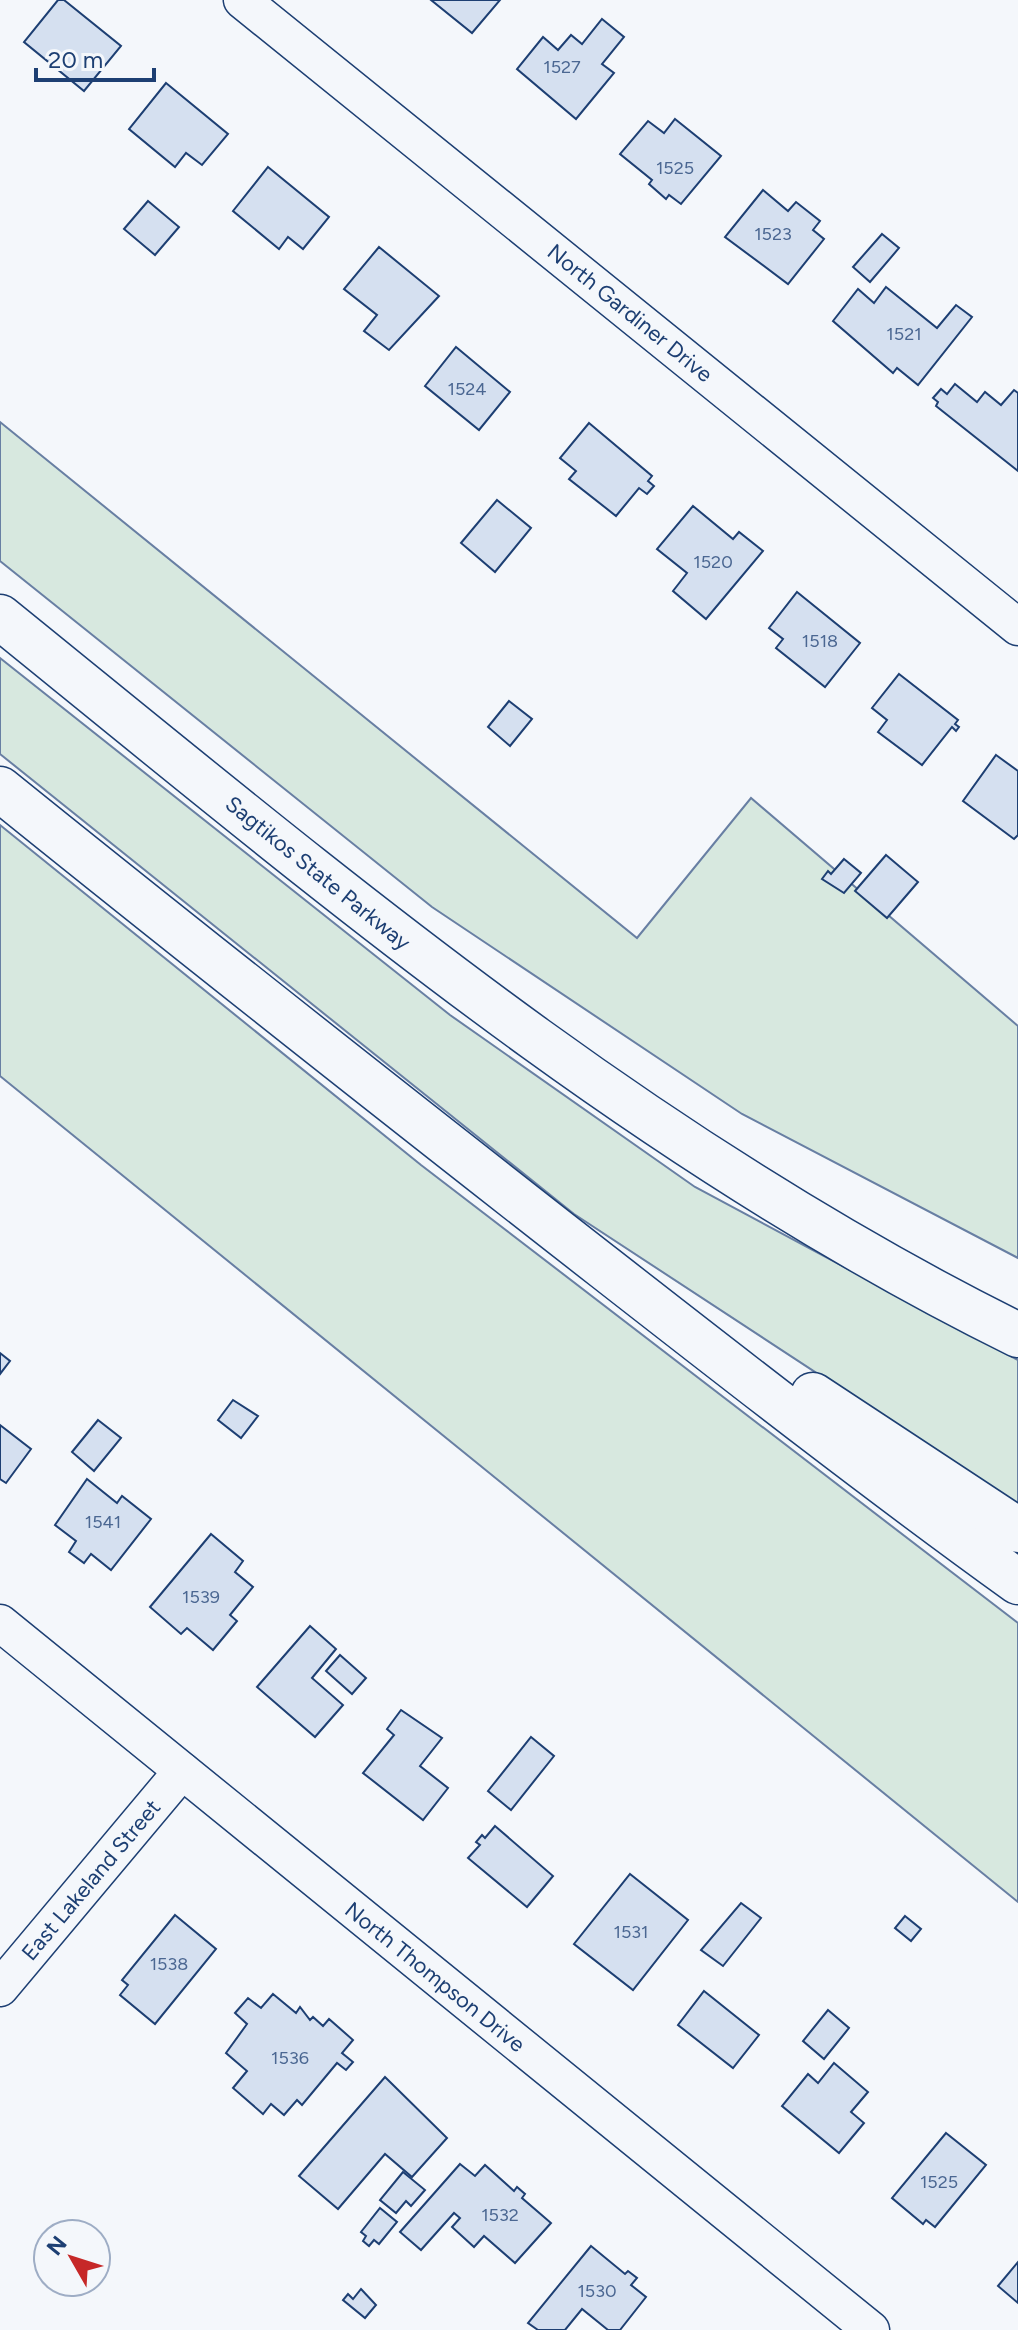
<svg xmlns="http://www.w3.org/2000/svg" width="1018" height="2330" font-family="Figtree,sans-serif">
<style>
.green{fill:#d7e8df;stroke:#687fa3;stroke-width:2}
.building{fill:#d5e0f0;stroke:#1d3f73;stroke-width:2}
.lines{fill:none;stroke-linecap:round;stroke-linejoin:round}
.minor-casing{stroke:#1d3f73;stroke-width:39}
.motorway-casing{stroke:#1d3f73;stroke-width:47}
.minor{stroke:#f4f7fb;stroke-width:36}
.motorway{stroke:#f4f7fb;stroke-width:44}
.labels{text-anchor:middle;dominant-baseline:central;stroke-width:6;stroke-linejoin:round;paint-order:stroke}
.number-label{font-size:18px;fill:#4b6792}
.street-label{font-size:22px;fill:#1d3f73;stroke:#f4f7fb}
</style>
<rect width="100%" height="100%" fill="#f4f7fb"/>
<g class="green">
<path d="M0 422 637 938 751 798 1018 1026V1258L742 1114 432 907 0 561Z"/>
<path d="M0 658 450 1015 695 1187 1018 1360V1505L574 1214 0 754Z"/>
<path d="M0 825 421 1165 1018 1623V1902L0 1076Z"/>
</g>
<g class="building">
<path d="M58 0H64L121 46 84 91 24 42Z"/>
<path d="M431 0H500L472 33Z"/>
<path d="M602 19 624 37 602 64 614 73 576 119 517 69 543 37 558 50 571 35 582 44Z"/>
<path d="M166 83 228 134 202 165 186 153 175 167 129 129Z"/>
<path d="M675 119 721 156 681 204 669 195 666 199 649 184 652 180 620 154 648 121 664 133Z"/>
<path d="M268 167 329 217 303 249 288 237 279 249 233 211Z"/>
<path d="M763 190 788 211 796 202 820 221 813 230 824 239 788 284 725 237Z"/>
<path d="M148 201 179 227 155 255 124 229Z"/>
<path d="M882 234 899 248 870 282 853 267Z"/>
<path d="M379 247 439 296 389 350 364 331 377 315 344 289Z"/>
<path d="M886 287 937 328 956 305 972 317 918 385 897 368 893 373 833 321 858 289 874 303Z"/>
<path d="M456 347 510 392 479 430 425 386Z"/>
<path d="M955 384 977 402 985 392 1001 405 1014 390 1018 393V471L936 406 938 402 933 398 941 389 947 394Z"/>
<path d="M589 423 652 476 648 481 654 486 647 494 639 488 616 516 569 479 576 471 560 458Z"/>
<path d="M497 500 531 528 495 572 461 543Z"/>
<path d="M693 506 733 539 739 532 763 551 706 619 673 591 687 573 657 549Z"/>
<path d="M797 592 860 643 825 687 776 648 783 639 769 628Z"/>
<path d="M899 674 958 720 955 724 959 727 956 731 952 727 922 765 878 732 887 720 872 708Z"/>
<path d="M509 701 532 719 510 746 488 727Z"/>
<path d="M996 755 1018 771V835L1014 839 963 801Z"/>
<path d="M886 855 918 882 887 918 855 891Z"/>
<path d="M844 859 861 873 844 893 822 879 828 871 831 874Z"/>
<path d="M0 1353 10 1361 0 1374Z"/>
<path d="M233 1400 258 1416 241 1438 218 1420Z"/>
<path d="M98 1420 121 1438 94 1471 72 1452Z"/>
<path d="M0 1425 31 1449 6 1483 0 1479Z"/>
<path d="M87 1479 117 1503 122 1496 151 1519 111 1570 91 1554 84 1563 69 1552 76 1541 55 1525Z"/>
<path d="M211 1534 243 1561 235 1572 253 1587 230 1615 237 1621 213 1650 187 1628 181 1634 150 1607Z"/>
<path d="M310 1626 336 1649 312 1678 343 1705 315 1737 257 1687Z"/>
<path d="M340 1655 366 1678 352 1694 326 1671Z"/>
<path d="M401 1710 442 1738 420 1766 448 1788 423 1820 363 1773 394 1735 387 1729Z"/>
<path d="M531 1737 554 1756 511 1810 488 1791Z"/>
<path d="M495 1826 553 1876 527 1907 468 1858 480 1845 476 1842 482 1835 485 1838Z"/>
<path d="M630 1874 688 1920 633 1990 574 1944Z"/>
<path d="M741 1903 761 1918 723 1966 701 1950Z"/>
<path d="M175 1915 216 1949 155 2024 120 1995 128 1985 122 1980Z"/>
<path d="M905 1916 921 1929 911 1941 895 1928Z"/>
<path d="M704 1991 759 2035 733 2068 678 2025Z"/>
<path d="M273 1994 296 2013 300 2007 310 2020 313 2017 323 2026 329 2019 353 2040 342 2053 353 2062 346 2070 337 2063 302 2105 297 2100 284 2115 271 2104 263 2114 233 2088 247 2071 226 2053 247 2024 235 2013 248 1998 261 2008Z"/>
<path d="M828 2010 849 2028 824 2059 803 2041Z"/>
<path d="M834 2063 868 2092 851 2112 864 2123 839 2153 782 2106 808 2074 818 2083Z"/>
<path d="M385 2077 447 2138 412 2177 385 2154 338 2209 299 2176Z"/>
<path d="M946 2133 986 2165 935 2227 926 2220 923 2224 892 2198Z"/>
<path d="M460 2164 475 2176 485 2165 514 2191 517 2187 525 2194 522 2198 551 2223 515 2263 484 2236 474 2247 452 2227 460 2218 454 2213 421 2250 400 2232Z"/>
<path d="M403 2172 425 2190 411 2206 406 2201 396 2213 380 2200Z"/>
<path d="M380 2208 397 2222 379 2244 374 2240 369 2246 363 2241 366 2236 361 2232Z"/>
<path d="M591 2246 625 2274 628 2271 637 2278 631 2285 646 2297 620 2330H608L582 2309 565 2330H538L528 2323Z"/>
<path d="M1018 2262V2303L998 2286Z"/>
<path d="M361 2289 376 2305 365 2318 343 2300 348 2294 353 2299Z"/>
</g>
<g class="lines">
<defs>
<g id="minor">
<path d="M242 0 1018 627"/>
<path d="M0 1623 871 2330"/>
<path d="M0 1988 182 1771"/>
</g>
<g id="motorway">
<path d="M0 617C326 881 639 1148 1018 1335"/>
<path d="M0 789C187 940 375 1088 564 1236 714 1353 864 1471 1018 1582"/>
<path d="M813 1395 1018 1530"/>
</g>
</defs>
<use href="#minor" class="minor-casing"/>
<use href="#motorway" class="motorway-casing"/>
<use href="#minor" class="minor"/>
<use href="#motorway" class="motorway"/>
</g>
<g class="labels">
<g class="number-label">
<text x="562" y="67">1527</text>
<text x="675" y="168">1525</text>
<text x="773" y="234">1523</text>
<text x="904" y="334">1521</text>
<text x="467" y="389">1524</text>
<text x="713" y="562">1520</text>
<text x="820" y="641">1518</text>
<text x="103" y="1522">1541</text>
<text x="201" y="1597">1539</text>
<text x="631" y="1932">1531</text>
<text x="169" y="1964">1538</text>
<text x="290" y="2058">1536</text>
<text x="939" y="2182">1525</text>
<text x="500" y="2215">1532</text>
<text x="597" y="2291">1530</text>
</g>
<g class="street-label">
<text transform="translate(630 313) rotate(39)">North Gardiner Drive</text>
<text transform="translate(318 873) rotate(39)">Sagtikos State Parkway</text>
<text transform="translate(91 1880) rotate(-50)">East Lakeland Street</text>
<text transform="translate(435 1977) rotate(39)">North Thompson Drive</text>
</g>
</g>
<g transform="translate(72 2258) rotate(309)"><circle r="38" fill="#f4f7fb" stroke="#9eadc5" stroke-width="2"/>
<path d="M0-6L14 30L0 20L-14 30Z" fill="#c62828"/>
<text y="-12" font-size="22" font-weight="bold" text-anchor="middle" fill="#1d3f73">N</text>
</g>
<path d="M36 68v12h118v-12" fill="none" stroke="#1d3f73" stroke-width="4"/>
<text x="48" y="68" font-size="24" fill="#1d3f73" stroke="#f4f7fb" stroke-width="6" paint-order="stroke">20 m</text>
</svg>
